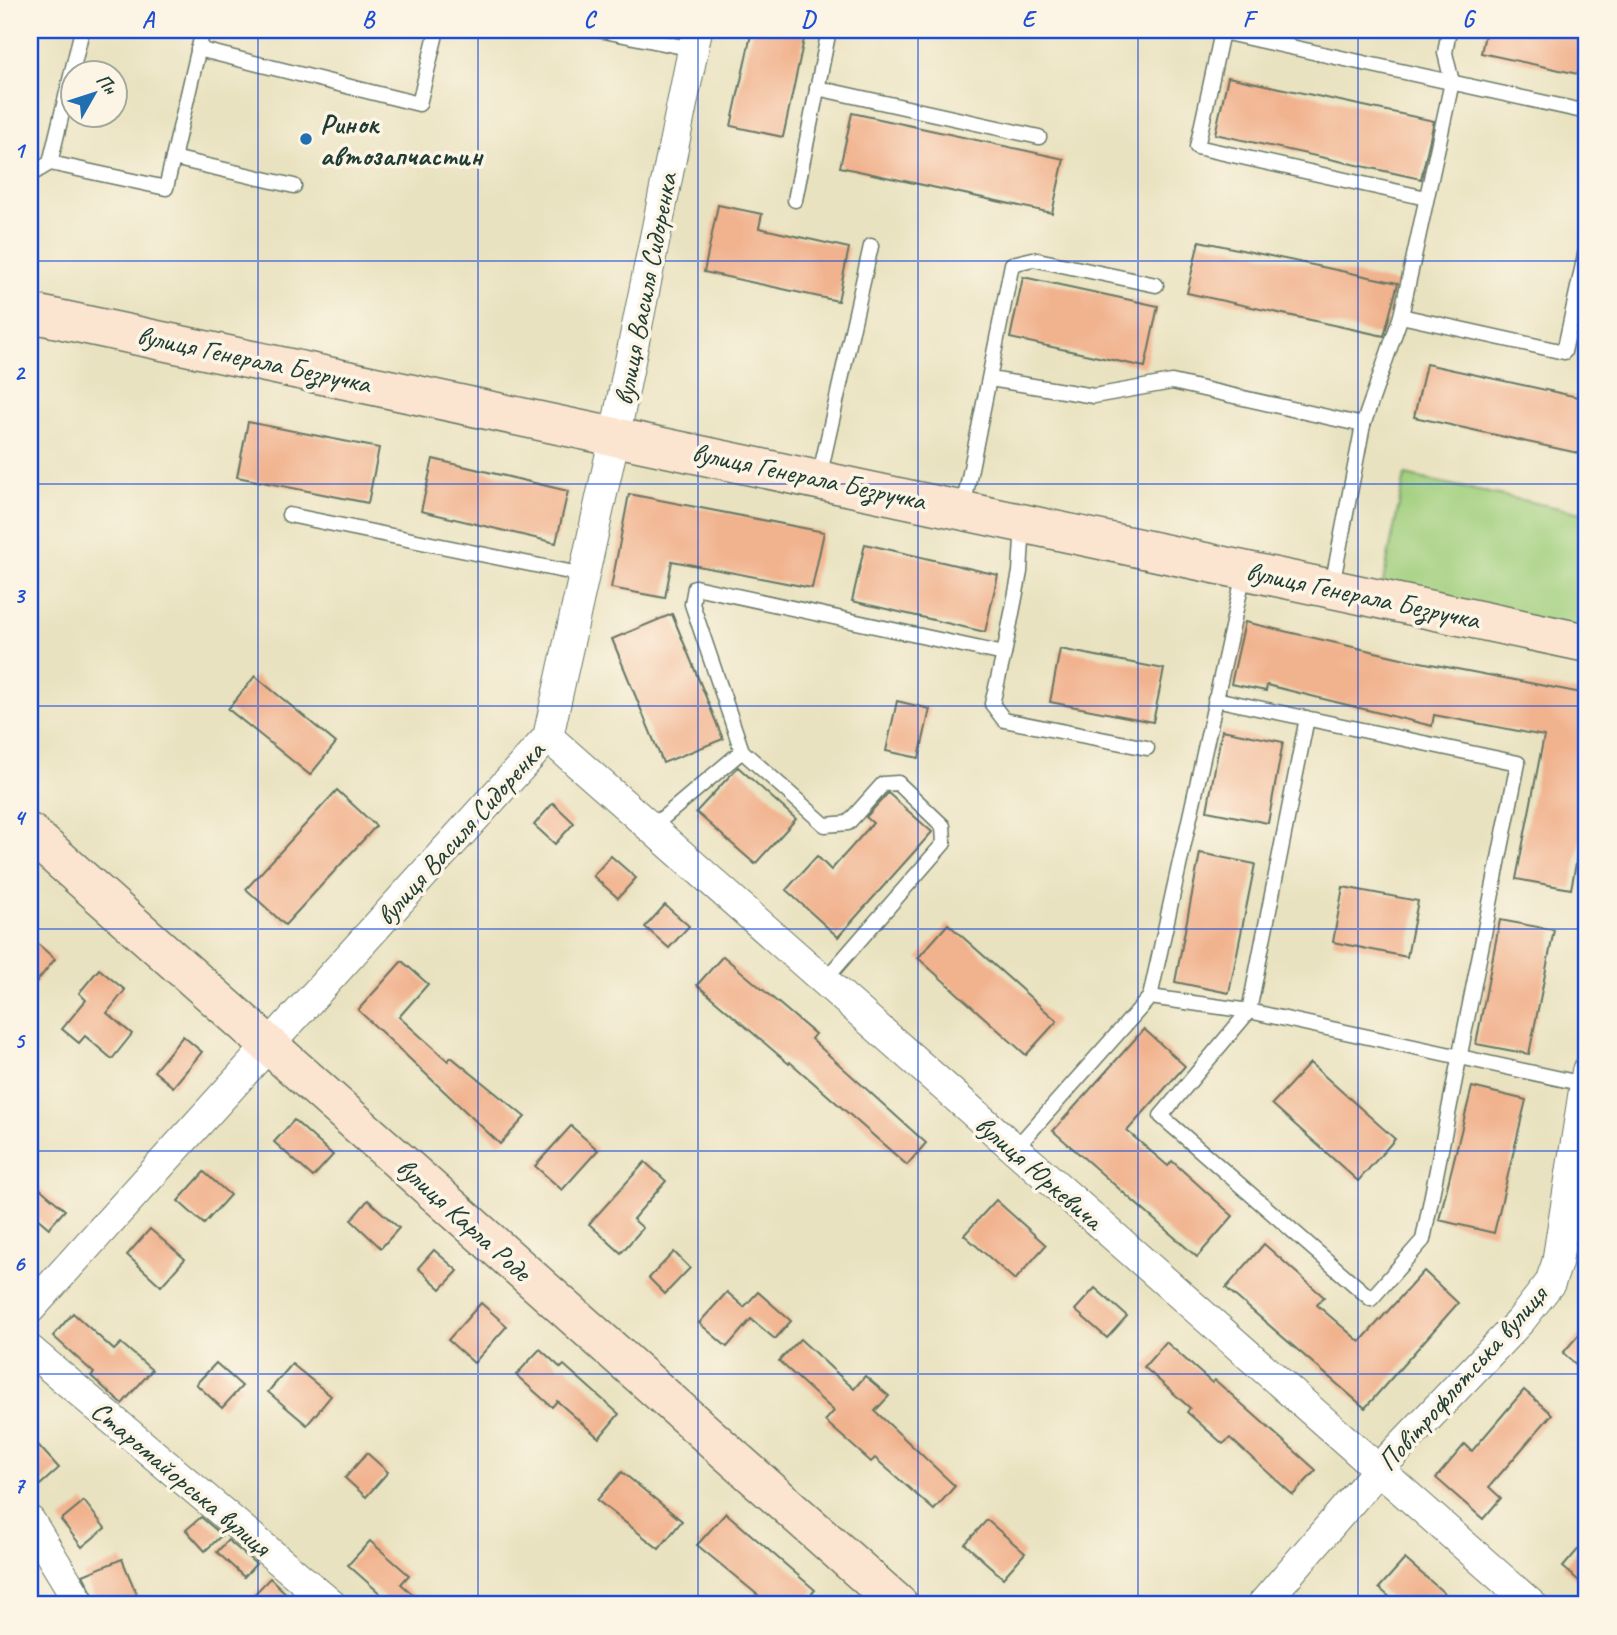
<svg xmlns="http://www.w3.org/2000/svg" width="1617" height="1635" font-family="Caveat,sans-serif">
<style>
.green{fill:#a0cf7e;stroke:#608659;stroke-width:2}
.building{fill:#f1b28e}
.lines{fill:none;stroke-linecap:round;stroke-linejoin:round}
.lane-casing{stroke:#667765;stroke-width:17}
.street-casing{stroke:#667765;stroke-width:32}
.secondary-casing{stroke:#667765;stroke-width:41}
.lane{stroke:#fff;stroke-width:14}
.street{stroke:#fff;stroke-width:30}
.secondary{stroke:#fce5d0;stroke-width:38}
.grid{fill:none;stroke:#1d4ed8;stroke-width:2;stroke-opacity:0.55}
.poi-dot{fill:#1f6fb2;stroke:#fcf5e5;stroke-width:2.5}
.labels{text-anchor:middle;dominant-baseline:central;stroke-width:7;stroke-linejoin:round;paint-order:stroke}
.poi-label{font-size:28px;font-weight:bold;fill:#1f3d34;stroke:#fcf5e5;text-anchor:start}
.street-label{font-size:28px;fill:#1f3d34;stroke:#fcf5e5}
.neatline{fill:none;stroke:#1d4ed8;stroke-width:2.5}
.grid-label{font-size:23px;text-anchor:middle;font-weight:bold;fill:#1d4ed8}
</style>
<rect width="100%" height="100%" fill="#fcf5e5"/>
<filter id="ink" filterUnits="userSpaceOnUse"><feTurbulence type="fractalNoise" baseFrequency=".0143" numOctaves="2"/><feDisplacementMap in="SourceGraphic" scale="14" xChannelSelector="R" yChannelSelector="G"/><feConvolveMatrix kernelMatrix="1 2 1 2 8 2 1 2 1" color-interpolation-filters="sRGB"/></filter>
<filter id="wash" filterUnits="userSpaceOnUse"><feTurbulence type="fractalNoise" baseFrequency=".00686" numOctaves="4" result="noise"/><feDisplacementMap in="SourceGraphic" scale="28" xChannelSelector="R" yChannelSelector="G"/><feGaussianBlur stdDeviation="1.57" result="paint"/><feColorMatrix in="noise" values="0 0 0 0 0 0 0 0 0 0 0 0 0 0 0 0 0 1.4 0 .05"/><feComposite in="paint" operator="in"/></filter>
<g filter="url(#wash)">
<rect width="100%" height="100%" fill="#e9e2c0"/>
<path class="green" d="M1405 475 1587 514V631L1382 587Z"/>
<g id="blocks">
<g class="building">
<path d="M752 30H806L783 137 731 126Z"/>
<path d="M1486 30H1587V76L1481 53Z"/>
<path d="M1228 77 1434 121 1421 179 1215 134Z"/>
<path d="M852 113 1064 159 1052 213 840 167Z"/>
<path d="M718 205 762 214 759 228 849 248 838 301 704 272Z"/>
<path d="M1199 241 1398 283 1384 336 1187 293Z"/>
<path d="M1023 277 1158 306 1145 367 1010 338Z"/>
<path d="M1426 364 1587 399V455L1414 417Z"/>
<path d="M248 422 379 448 368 503 237 477Z"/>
<path d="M433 459 568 491 556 543 421 511Z"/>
<path d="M629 494 824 532 812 588 672 561 665 598 611 588Z"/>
<path d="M865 544 998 575 985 632 852 601Z"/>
<path d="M672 614 723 739 663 763 612 639Z"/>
<path d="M1245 622 1410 660 1587 694V807L1571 889 1516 879 1544 736 1434 715 1432 726 1267 685 1266 691 1231 684Z"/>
<path d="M1060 649 1164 669 1153 722 1050 702Z"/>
<path d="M255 676 336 743 310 775 228 709Z"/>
<path d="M897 701 930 709 919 758 886 751Z"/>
<path d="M1222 730 1283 742 1268 823 1207 811Z"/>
<path d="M738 767 796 819 755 864 696 812Z"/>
<path d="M337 790 376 826 285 925 246 889Z"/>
<path d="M888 793 932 832 838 937 786 890 817 856 831 870 873 823 866 817Z"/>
<path d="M553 803 574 823 555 844 534 825Z"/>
<path d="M1200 853 1255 864 1229 993 1175 982Z"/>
<path d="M611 856 636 878 618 898 593 876Z"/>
<path d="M1343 887 1418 901 1407 957 1333 942Z"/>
<path d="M665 905 689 926 669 948 645 927Z"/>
<path d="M1500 920 1554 930 1529 1054 1476 1044Z"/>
<path d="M948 924 1057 1021 1026 1055 918 958Z"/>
<path d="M30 937 55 959 30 990Z"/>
<path d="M723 956 815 1034 811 1039 926 1143 907 1165 790 1062 789 1064 697 985Z"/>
<path d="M402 961 428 984 399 1017 448 1061 451 1057 525 1117 500 1144 358 1010Z"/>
<path d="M99 969 125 990 107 1013 132 1034 112 1059 85 1036 79 1043 62 1029 86 1000 79 993Z"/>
<path d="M1144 1029 1185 1066 1127 1131 1168 1166 1172 1161 1233 1216 1197 1257 1053 1131Z"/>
<path d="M183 1036 202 1052 173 1087 154 1071Z"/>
<path d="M1310 1063 1395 1139 1358 1181 1272 1104Z"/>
<path d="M1472 1087 1526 1100 1494 1233 1439 1220Z"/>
<path d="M294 1120 333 1155 313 1177 274 1142Z"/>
<path d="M571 1126 598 1150 562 1190 535 1166Z"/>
<path d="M645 1162 666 1181 633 1219 643 1228 621 1253 589 1224Z"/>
<path d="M204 1172 230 1195 204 1224 178 1201Z"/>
<path d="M30 1180 65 1210 49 1228 30 1212Z"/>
<path d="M368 1200 399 1228 381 1248 351 1220Z"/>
<path d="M996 1200 1046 1245 1015 1280 964 1235Z"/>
<path d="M150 1229 185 1259 161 1286 127 1255Z"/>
<path d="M1264 1244 1324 1297 1317 1305 1360 1342 1424 1271 1458 1303 1365 1408 1226 1288Z"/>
<path d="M434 1250 458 1271 441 1289 418 1268Z"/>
<path d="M674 1252 690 1268 665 1294 649 1278Z"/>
<path d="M1095 1288 1127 1316 1107 1338 1075 1310Z"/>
<path d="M727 1292 744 1307 758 1292 791 1321 775 1339 751 1319 727 1347 699 1323Z"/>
<path d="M481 1303 507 1326 474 1363 448 1340Z"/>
<path d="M73 1313 114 1350 121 1343 152 1370 122 1404 91 1376 94 1373 53 1336Z"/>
<path d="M1587 1325V1374L1563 1353Z"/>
<path d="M800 1339 854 1389 865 1376 889 1396 875 1411 955 1486 934 1510 875 1458 871 1462 825 1421 834 1411 779 1361Z"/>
<path d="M1166 1342 1212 1383 1215 1380 1316 1470 1293 1495 1230 1438 1223 1444 1187 1412 1190 1408 1144 1367Z"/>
<path d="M540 1349 561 1368 564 1365 619 1414 599 1438 557 1401 552 1407 516 1375Z"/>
<path d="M216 1363 242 1386 222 1408 196 1384Z"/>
<path d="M292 1364 331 1396 307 1425 268 1392Z"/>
<path d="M1524 1390 1552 1414 1489 1487 1501 1498 1483 1519 1436 1478 1465 1444 1472 1451Z"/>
<path d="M30 1436 59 1468 40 1485 30 1473Z"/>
<path d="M367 1453 388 1472 366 1497 345 1478Z"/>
<path d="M622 1472 682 1521 659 1549 597 1500Z"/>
<path d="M84 1501 105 1528 82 1547 61 1520Z"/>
<path d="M726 1513 815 1590 802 1605H770L697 1545Z"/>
<path d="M201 1517 222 1535 205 1551 186 1530Z"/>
<path d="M987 1520 1025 1553 1003 1578 965 1544Z"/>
<path d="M1587 1539V1588L1563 1567Z"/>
<path d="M228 1540 256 1564 244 1577 217 1552Z"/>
<path d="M370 1541 409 1575 401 1584 425 1605H393L348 1565Z"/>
<path d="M122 1559 141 1605H98L83 1575Z"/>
<path d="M1405 1559 1458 1605H1399L1379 1588Z"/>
<path d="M270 1578 298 1605H244Z"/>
</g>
</g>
</g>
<g filter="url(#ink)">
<use href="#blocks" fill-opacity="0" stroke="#667765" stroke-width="2"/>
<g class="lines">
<defs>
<g id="lane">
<path d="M82 30 50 163 166 188 203 30"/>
<path d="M599 30 693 49"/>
<path d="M198 49 419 104 437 30"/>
<path d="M817 88 1039 137"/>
<path d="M173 158 294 186"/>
<path d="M30 175 50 163"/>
<path d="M1426 198 1197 147 1222 32 1587 112"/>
<path d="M795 200 829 30"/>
<path d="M1401 316 1564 352 1587 246"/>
<path d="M990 379 1094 396 1172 382 1363 425"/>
<path d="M819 478 871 246"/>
<path d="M963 508 1012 264 1033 259 1156 285"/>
<path d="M289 515 584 575"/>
<path d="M1332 586 1363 425 1401 316 1452 82 1445 53 1449 30"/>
<path d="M1004 654 992 704 1004 720 1147 748"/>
<path d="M1215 699 1518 763 1423 1240 1371 1299 1161 1116 1249 1011 1307 718"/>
<path d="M651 828 742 751"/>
<path d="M824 981 944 843 943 826 898 783 883 784 848 823 825 825 742 751 692 604 695 587 1004 654 1020 572 1023 524"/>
<path d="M1150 997 1249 1011 1584 1084"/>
<path d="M1014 1150 1150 997 1244 573"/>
</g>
<g id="street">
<path d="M548 737 1532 1605"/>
<path d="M30 1309 548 737 615 435 697 30"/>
<path d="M30 1350 332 1605"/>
<path d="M30 1521 81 1605"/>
<path d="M1262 1605 1379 1469 1521 1320 1550 1283 1557 1263 1587 1071"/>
</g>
<g id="secondary">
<path d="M30 313 1587 643"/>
<path d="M30 833 899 1605"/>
</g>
</defs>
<use href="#lane" class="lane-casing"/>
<use href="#street" class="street-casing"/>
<use href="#secondary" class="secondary-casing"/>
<use href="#lane" class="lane"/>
<use href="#street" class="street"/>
<use href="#secondary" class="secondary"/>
</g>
</g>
<path class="grid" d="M258 30V1605M478 30V1605M698 30V1605M918 30V1605M1138 30V1605M1358 30V1605M30 261H1587M30 484H1587M30 706H1587M30 929H1587M30 1151H1587M30 1374H1587"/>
<circle class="poi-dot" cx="306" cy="139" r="7"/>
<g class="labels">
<g class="poi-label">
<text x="320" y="123">Ринок<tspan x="320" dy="32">автозапчастин</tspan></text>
</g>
<g class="street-label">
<text transform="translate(645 289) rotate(-79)">вулиця Василя Сидоренка</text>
<text transform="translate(254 359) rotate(12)">вулиця Генерала Безручка</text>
<text transform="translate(809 476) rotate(12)">вулиця Генерала Безручка</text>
<text transform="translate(1363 595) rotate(12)">вулиця Генерала Безручка</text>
<text transform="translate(460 833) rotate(-48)">вулиця Василя Сидоренка</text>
<text transform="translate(1039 1172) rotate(41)">вулиця Юркевича</text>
<text transform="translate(464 1219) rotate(42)">вулиця Карла Роде</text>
<text transform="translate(1462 1378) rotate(-48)">Повітрофлотська вулиця</text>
<text transform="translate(181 1478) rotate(40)">Старомайорська вулиця</text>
</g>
</g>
<rect width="1617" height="1635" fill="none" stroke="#fcf5e5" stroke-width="77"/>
<g transform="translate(94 94) rotate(51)"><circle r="33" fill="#fcf5e5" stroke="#a4ab9e" stroke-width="2"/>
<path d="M0-5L12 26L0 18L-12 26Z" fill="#1f6fb2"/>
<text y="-10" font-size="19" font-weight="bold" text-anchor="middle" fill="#1f3d34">Пн</text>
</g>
<rect x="38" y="38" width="1540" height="1558" class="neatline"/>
<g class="grid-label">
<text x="148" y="27">A</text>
<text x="368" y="27">B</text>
<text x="589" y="27">C</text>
<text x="808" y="27">D</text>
<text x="1028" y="27">E</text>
<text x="1248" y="27">F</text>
<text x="1468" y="27">G</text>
<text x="19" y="158">1</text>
<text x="19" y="380">2</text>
<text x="19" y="603">3</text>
<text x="19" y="825">4</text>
<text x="19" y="1048">5</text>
<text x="19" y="1271">6</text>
<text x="19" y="1493">7</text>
</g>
</svg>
